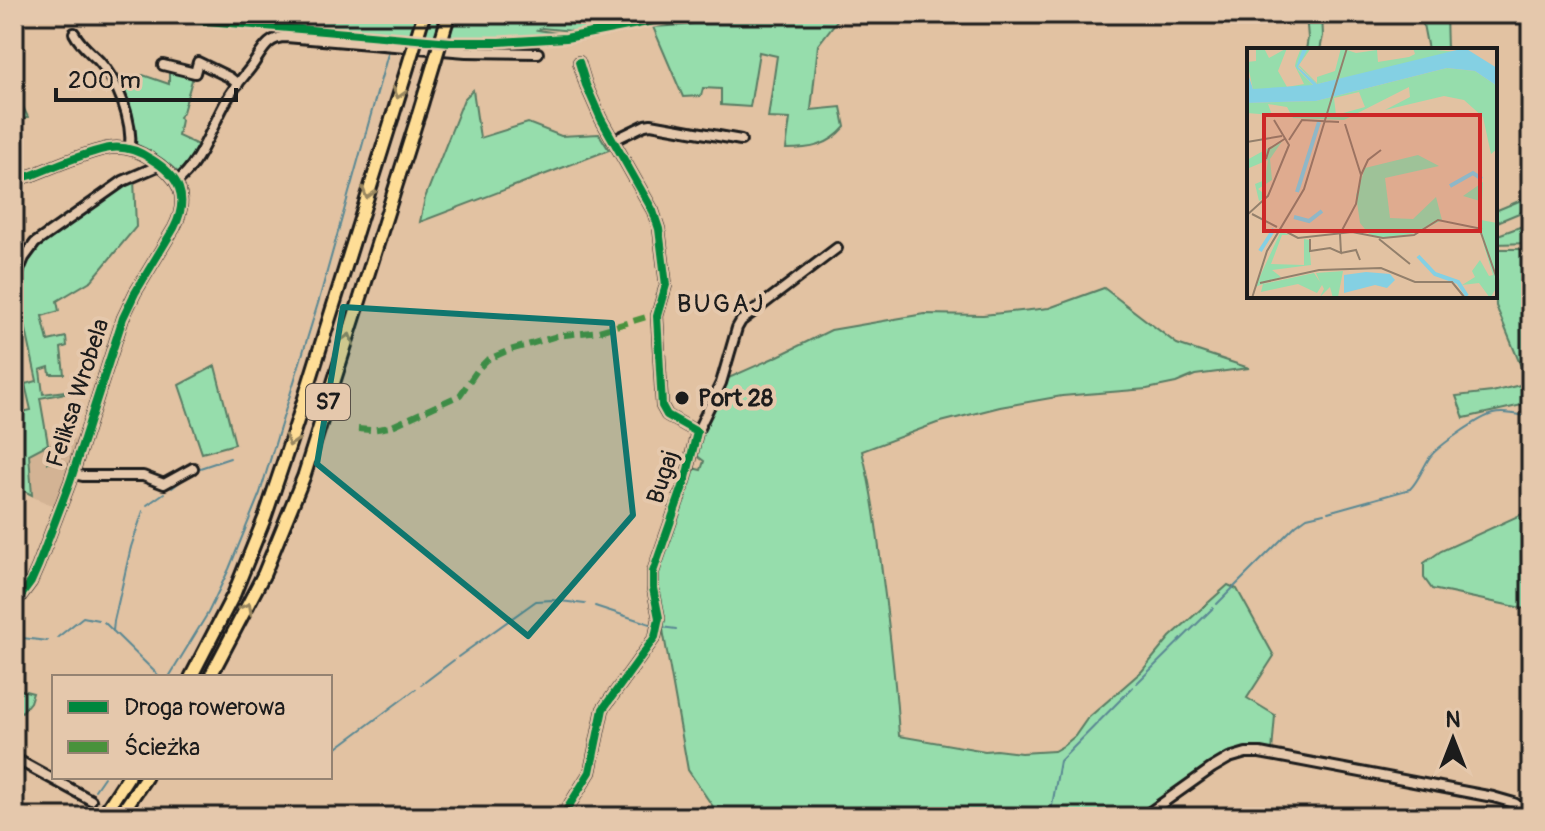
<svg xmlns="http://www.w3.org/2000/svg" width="1545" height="831" font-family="Pangolin,sans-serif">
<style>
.built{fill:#d3b394}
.green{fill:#96ddac;stroke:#597c64;stroke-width:2}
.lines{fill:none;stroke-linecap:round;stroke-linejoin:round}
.stream{stroke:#5a8893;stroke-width:2}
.minor-tunnel{stroke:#baa187;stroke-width:8;stroke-dasharray:8 4;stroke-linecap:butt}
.minor-casing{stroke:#1c1c1c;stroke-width:14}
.highway-casing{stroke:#1c1c1c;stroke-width:17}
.minor{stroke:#e5c8ac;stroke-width:8}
.highway{stroke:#fedd96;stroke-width:11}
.highway-bridge-casing{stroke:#1c1c1c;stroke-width:17;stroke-linecap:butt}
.highway-bridge{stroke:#fedd96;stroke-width:11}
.quiet{stroke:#49923c;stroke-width:6;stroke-dasharray:12 6;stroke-linecap:butt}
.cycleway-casing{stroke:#e5c8ac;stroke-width:13}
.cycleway{stroke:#00873e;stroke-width:8}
.oneway{stroke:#98865f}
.marked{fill:#0f766e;fill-opacity:0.2;stroke:#0f766e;stroke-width:6;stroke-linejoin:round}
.poi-dot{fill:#1c1c1c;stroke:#e5c8ac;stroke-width:3}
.labels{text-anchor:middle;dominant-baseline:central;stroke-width:8;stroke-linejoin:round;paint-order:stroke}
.shield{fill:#e5c8ac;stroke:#585047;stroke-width:2}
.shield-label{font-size:22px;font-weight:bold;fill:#1c1c1c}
.street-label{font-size:24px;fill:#1c1c1c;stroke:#e5c8ac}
.poi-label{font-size:24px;font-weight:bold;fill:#1c1c1c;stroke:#e5c8ac;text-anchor:start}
.neighbourhood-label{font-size:26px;letter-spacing:2px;fill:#1c1c1c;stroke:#e5c8ac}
.inset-river{fill:none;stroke:#84d0e3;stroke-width:4}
.inset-road{fill:none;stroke:#93806c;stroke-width:2}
.view{fill:#cd2727;fill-opacity:0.15;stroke:#cd2727;stroke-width:4}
.inset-edge{fill:none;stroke:#1c1c1c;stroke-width:4}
</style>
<rect width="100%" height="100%" fill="#e2c2a2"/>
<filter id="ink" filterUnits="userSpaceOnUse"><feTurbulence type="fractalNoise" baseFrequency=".0125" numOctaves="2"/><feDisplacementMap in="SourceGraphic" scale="16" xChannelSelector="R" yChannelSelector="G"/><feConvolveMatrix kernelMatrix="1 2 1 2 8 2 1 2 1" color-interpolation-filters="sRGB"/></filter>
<g filter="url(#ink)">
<path class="built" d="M60 437 78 440 56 507 33 497 29 454Z"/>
<g class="green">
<path d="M212 14H621L591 24 582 32 542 28 538 30 569 35 528 40H490L210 19V16Z"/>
<path d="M733 14H842L818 45 811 110 841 107 845 127C829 146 810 149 786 149L790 119 768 118 777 56 759 52 750 107 721 105V89L703 88 701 96 683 97 653 27 685 25Z"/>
<path d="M1306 14H1322L1323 36 1320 50H1306L1308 38Z"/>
<path d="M1421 14H1446L1447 50H1428Z"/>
<path d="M169 69 191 75 192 80 183 112 179 117 181 120 178 136 200 146 180 174C166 162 153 151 134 144L121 85 123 76 131 79 143 75 169 84Z"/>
<path d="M14 89 28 117 14 125Z"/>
<path d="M473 90 480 138 528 123 561 136 599 134 609 150 420 222 425 198 464 99Z"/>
<path d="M134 179 136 227 92 280 57 301 59 311 42 316 48 341 66 337 67 346 61 348 64 374H50L49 367 40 370 43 394 66 391V393L40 398 48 444 46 445H54L56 462 48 463 46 445 29 454 32 495 14 486V423L18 422V413L31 410 25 384 37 381 24 320 17 322C12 299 16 270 32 251 38 243 49 238 57 232 82 213 106 193 134 179Z"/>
<path d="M1531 196V208L1495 223V211Z"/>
<path d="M1531 223V243L1495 244V236Z"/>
<path d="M1495 249H1531V403L1464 418 1456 396 1492 392 1528 383 1496 306Z"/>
<path d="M1104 288 1177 344 1249 368 1195 375 1176 383 1147 389 1062 396 1000 407 937 423 862 451C872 490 877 531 882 572 889 626 896 681 899 736L985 751 996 750 1021 753 1054 751 1063 746 1075 736 1087 719 1142 671 1170 637 1228 585 1237 589 1274 656 1247 698 1275 715 1272 752 1242 749 1225 755 1137 817H720L688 770 655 585V571L692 468 701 470 704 461 696 455 700 434 724 380 778 356 831 330 924 314 983 315 1049 308Z"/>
<path d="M215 366 235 444 202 453 179 385Z"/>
<path d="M1531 510V610L1432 589 1424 578V563L1441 551Z"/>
<path d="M14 688 33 693 30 702 22 712 14 707Z"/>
</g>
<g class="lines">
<g class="stream">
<path d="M197 469 230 458"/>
<path d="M172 488 189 475"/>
<path d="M147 505 164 493"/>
<path d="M1328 512 1410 489C1419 480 1423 467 1430 457 1438 446 1480 417 1493 414 1505 411 1519 415 1531 417"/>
<path d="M1217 604 1296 525 1307 517 1324 513"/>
<path d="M595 606 653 625"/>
<path d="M104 622 160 677"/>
<path d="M661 627 676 629"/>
<path d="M113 631 114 621 131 547 143 511"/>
<path d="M14 637 47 641"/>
<path d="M58 637 83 617 98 620"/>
<path d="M458 657 536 601 552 600 585 604"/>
<path d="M169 677 208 613 229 569 260 493 319 300 389 50"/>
<path d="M1137 683 1213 608"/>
<path d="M421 685 454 660"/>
<path d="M330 753 416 689"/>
<path d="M95 790 104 777"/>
<path d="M76 817 80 810"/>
<path d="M1050 817 1060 761 1133 687"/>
</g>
<path class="minor-tunnel" d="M91 800 121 817"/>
<defs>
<g id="minor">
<path d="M74 33C80 45 90 52 99 61 118 82 133 120 130 149"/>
<path d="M163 65 195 73 198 62 229 77 238 84"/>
<path d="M614 140 645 125 651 124 741 140"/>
<path d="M14 176 25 177 32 175C53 167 88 151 110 148 125 146 139 151 151 159 179 176 190 197 174 228L135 293 123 318 70 482 38 566 31 582 14 605"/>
<path d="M176 182C201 164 212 124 228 98 235 85 246 75 254 63 263 50 268 37 286 37L466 52 538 53"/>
<path d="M14 292 19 270 24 258 35 243 123 181 160 165"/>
<path d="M697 432 721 383 737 328 741 321 837 248"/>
<path d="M74 474 83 476H143L164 484 193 468"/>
<path d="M14 758 91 800"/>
<path d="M562 817 590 772 603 709 655 637 659 618 653 588V572L686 478 697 432 667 415 662 406 657 316 666 285 659 229 653 211 601 119 586 85 579 62"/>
<path d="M1143 817 1212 768 1229 758 1246 753H1260L1493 797 1514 803 1531 813"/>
</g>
<g id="highway">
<path d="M191 677 234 594 265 517 297 422 392 118"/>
<path d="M210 677 264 574 304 476 418 116"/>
<path d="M102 817 128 777"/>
<path d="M119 817 146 777"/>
</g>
</defs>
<use href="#minor" class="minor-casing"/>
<use href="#highway" class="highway-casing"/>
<use href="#minor" class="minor"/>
<use href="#highway" class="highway"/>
<defs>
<g id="highway-bridge">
<path d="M418 116 449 14"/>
<path d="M392 118 424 14"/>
</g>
</defs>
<use href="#highway-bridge" class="highway-bridge-casing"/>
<use href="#highway-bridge" class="highway-bridge"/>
<path class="quiet" d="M358 429 371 430 390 427 460 395 478 369 487 360 507 351 557 336 599 331 650 316H657"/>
<defs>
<g id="cycleway">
<path d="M126 14 451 42H499L566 38 689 14"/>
<path d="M14 176 25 177 32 175C53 167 88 151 110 148 125 146 139 151 151 159 179 176 190 197 174 228L135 293 123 318 70 482 38 566 31 582 14 605"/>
<path d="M562 817 590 772 603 709 655 637 659 618 653 588V572L686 478 697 432 667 415 662 406 657 316 666 285 659 229 653 211 601 119 586 85 579 62"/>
</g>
</defs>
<use href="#cycleway" class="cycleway-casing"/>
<use href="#cycleway" class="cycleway"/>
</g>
<defs><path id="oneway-chevron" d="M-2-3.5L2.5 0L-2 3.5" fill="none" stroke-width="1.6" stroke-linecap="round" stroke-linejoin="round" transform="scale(2)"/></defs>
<g class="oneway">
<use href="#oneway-chevron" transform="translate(399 93) rotate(107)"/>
<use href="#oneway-chevron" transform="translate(368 193) rotate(107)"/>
<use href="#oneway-chevron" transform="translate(348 339) rotate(-73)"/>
<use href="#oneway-chevron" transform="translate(291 441) rotate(108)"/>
<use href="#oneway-chevron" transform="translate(247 608) rotate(-62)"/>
</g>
</g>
<path class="marked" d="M343 307 612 323 633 515 528 636 317 464Z"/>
<circle class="poi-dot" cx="682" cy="398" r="8"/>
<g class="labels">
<rect class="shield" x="306" y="384" width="44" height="36" rx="6"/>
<g class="shield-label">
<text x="328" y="402">S7</text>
</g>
<g class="street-label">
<text transform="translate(78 393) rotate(-72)">Feliksa Wrobela</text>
<text transform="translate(663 477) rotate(-72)">Bugaj</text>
</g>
<g class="poi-label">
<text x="698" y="398">Port 28</text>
</g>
<g class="neighbourhood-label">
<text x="721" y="304">BUGAJ</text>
</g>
</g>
<g transform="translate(1247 48)">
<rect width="250" height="250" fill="#e2c2a2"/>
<path d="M9 0H17L22 10 40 0 31 23 40 39 57 36 48 18 49 13 54 0H56L51 22 66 37 42 42 6 41 0 14 9 13ZM64 0 52 17 70 35V29L88 23 94 0 109 5 130 2 131 14 162 9 168 6 166 0 211 4 70 36 50 17 56 2ZM200 20 228 23 250 38V101L244 106 236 69 217 52 197 48 138 62 163 49 162 39 97 72 46 70 40 59 21 56 25 67 0 65V55L69 53ZM112 44 118 59 89 67 87 50ZM36 92 23 111 25 132 11 141 20 148 12 153 8 136 18 132 21 112 2 120 0 112ZM171 107 192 118 138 130 143 170 166 171 189 149 195 172 170 185 136 190 122 186 113 175 109 147 118 120ZM236 134 234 172 250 175V248L248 242 243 250 232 235 215 237 228 229 225 223 233 212 242 228 246 227 237 198 234 179 233 153 216 148ZM34 183 42 187H35L24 216 57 217V191L62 192 64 217 25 222 34 229 8 239ZM96 223 91 249 86 250 83 239 73 249 77 241 75 237 70 245 51 236 14 244 16 236 67 225 73 234 69 225Z" fill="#96ddac" fill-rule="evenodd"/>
<path d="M56 0H61L51 19 70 36 218 0 250 20V38L228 23 200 20 69 53 0 55V23L6 41 66 37 49 19ZM119 224 143 226 148 232 140 240 128 237 97 245V227Z" fill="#84d0e3"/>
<path class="inset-river" d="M203 138 226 125 235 131M50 144 72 74M47 169 62 173 75 163M13 203 27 181M171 208 188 226 211 234 220 248"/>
<path class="inset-road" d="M42 92 55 72 92 74M0 94 35 88M19 111 22 101 39 90M114 127 121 112 134 102M5 166 30 179M0 167 21 148 42 97 27 72M36 182 51 190 105 184 136 190 167 187 191 172 235 181M233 182 250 231M63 191V203L83 200 94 205 93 186 109 156 114 127 98 76M132 191 163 216M94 205 109 202 113 212M13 235 72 222 134 220 168 234H205L218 250M5 250 20 203 57 141 100 0"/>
<path class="view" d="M17 67H233V183H17Z"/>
<rect width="250" height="250" class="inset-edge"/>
</g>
<rect width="1545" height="831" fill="none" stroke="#e5c8ac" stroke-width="48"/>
<rect x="24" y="24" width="1497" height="783" fill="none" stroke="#1c1c1c" stroke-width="3" filter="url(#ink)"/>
<rect x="52" y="675" width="280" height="104" fill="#e5c8ac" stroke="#958372" stroke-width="2"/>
<rect x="68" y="701" width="40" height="12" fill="#00873e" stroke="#958372" stroke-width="2"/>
<text x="124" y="715" font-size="24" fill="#1c1c1c">Droga rowerowa</text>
<rect x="68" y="741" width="40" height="12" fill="#49923c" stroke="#958372" stroke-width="2"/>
<text x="124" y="755" font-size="24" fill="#1c1c1c">Ścieżka</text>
<g transform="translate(1453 739)" stroke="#e5c8ac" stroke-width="6" paint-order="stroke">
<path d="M0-6L14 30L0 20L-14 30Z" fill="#1c1c1c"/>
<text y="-12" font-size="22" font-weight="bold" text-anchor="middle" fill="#1c1c1c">N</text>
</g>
<path d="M56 88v12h180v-12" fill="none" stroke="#1c1c1c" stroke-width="4"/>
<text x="68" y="88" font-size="24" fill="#1c1c1c" stroke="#e5c8ac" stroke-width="6" paint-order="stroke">200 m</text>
</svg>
